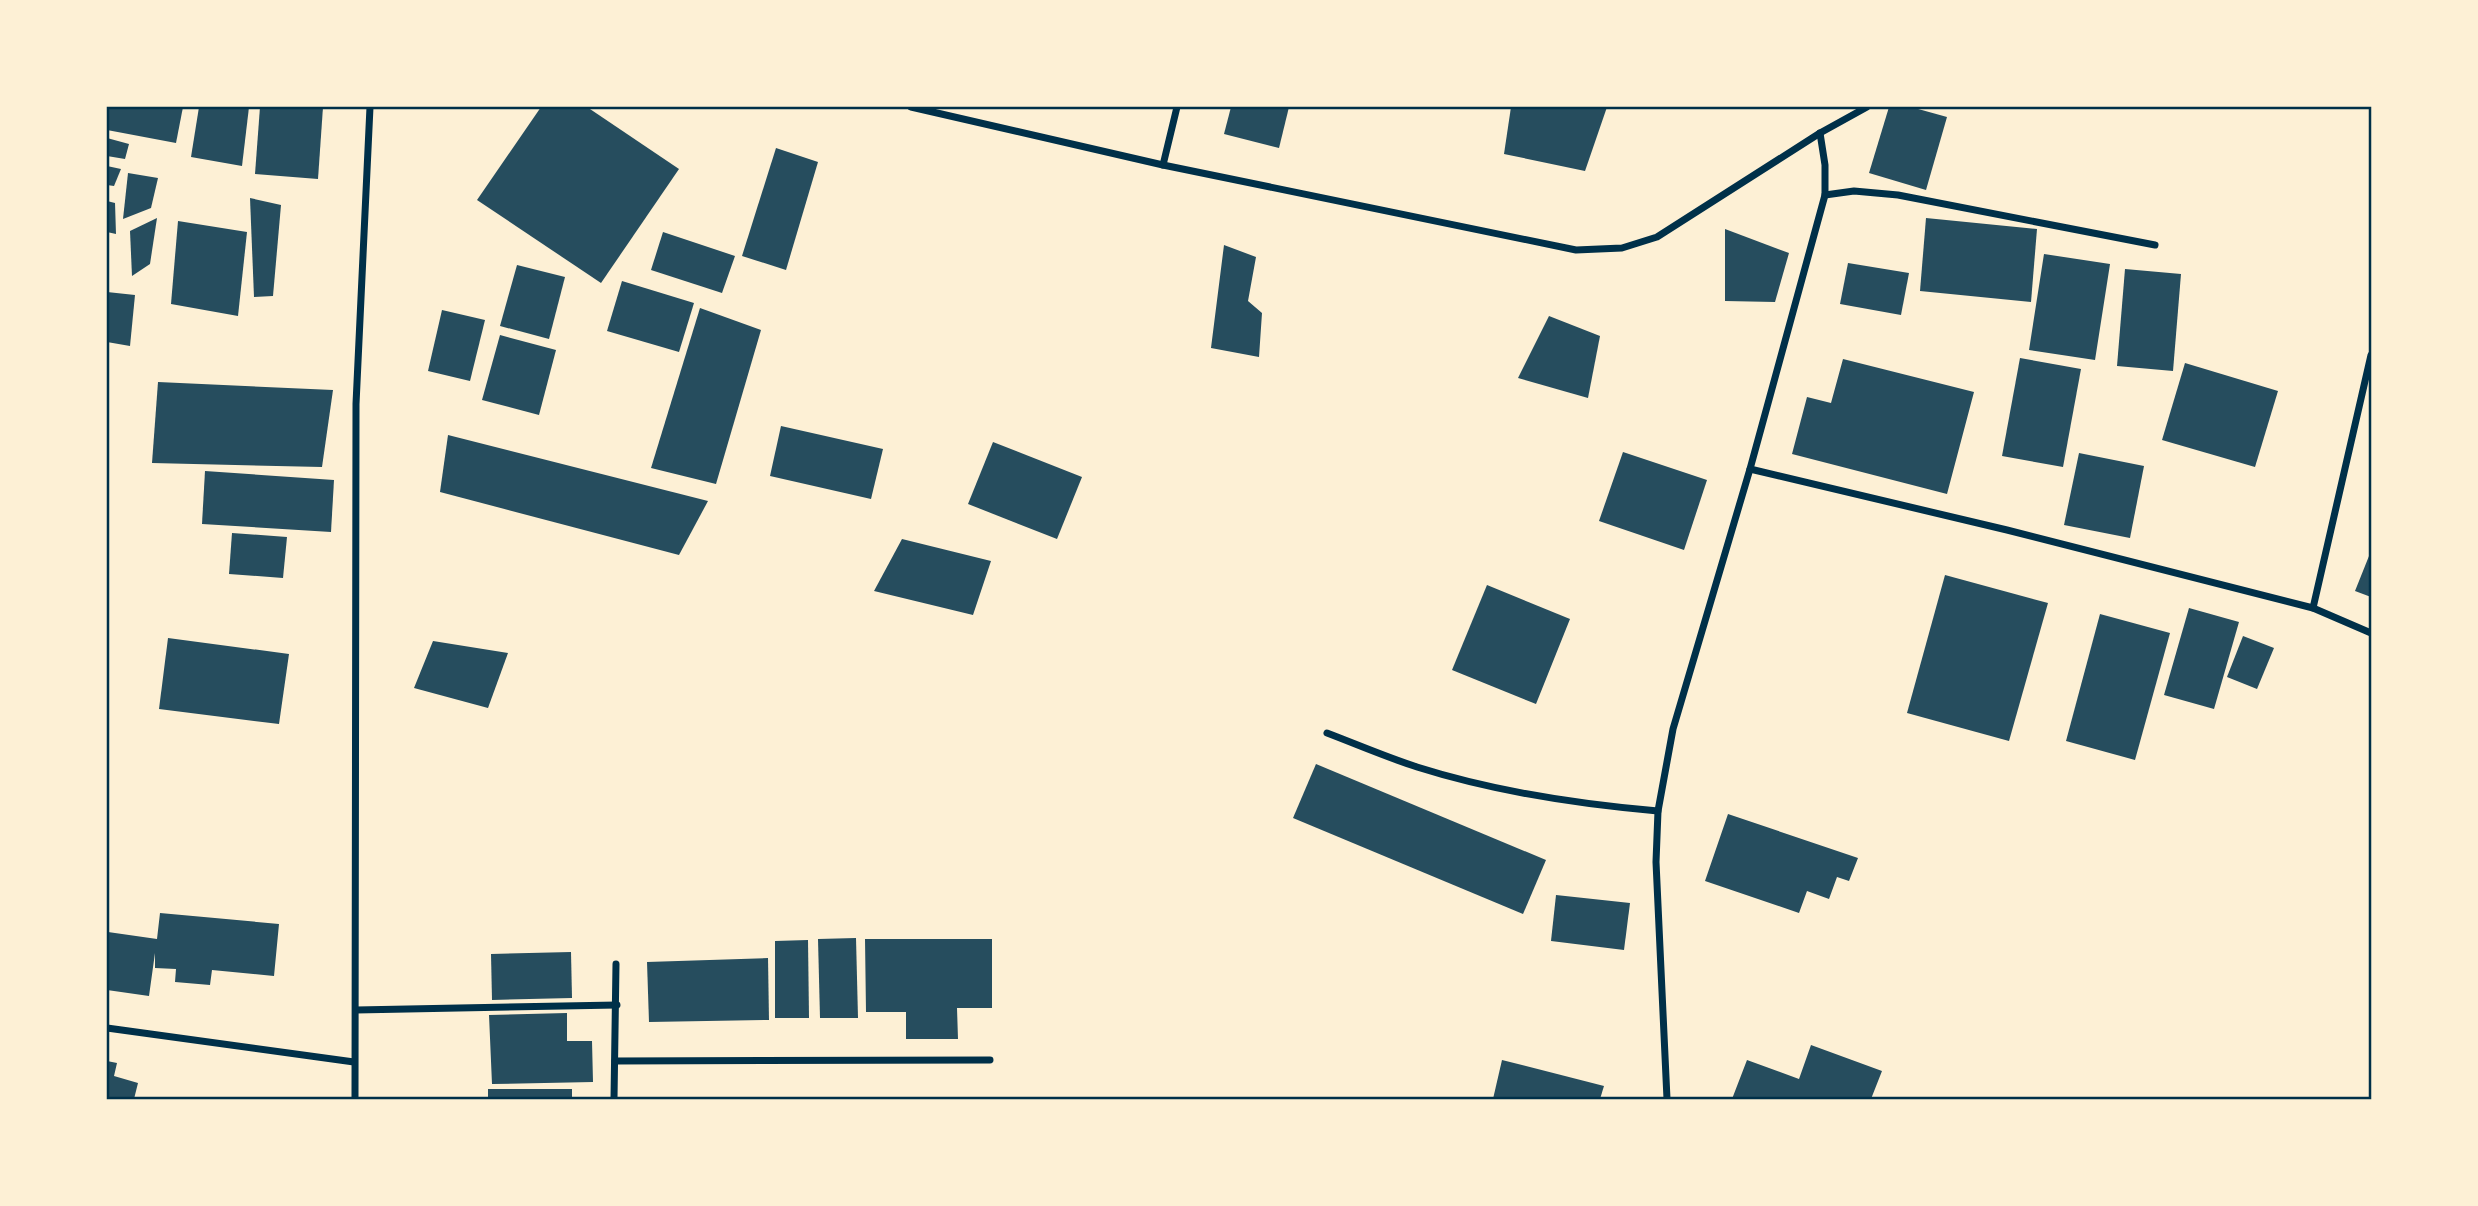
<svg xmlns="http://www.w3.org/2000/svg" width="2478" height="1206" font-family="Karla,sans-serif">
<style>
.building{fill:#264d5e}
.lines{fill:none;stroke-linecap:round;stroke-linejoin:round}
.minor{stroke:#003049;stroke-width:7}
.neatline{fill:none;stroke:#003049;stroke-width:2.5}
</style>
<rect width="100%" height="100%" fill="#fdf0d5"/>
<g class="building">
<path d="M107 107H183L176 143 107 130Z"/>
<path d="M199 107H249L242 166 191 157Z"/>
<path d="M260 107H323L318 179 255 174Z"/>
<path d="M541 107H587L679 169 601 283 477 200Z"/>
<path d="M1231 107H1289L1279 148 1224 134Z"/>
<path d="M1511 107H1607L1585 171 1504 154Z"/>
<path d="M1889 107H1911L1947 117 1926 190 1869 173Z"/>
<path d="M107 138 129 144 125 159 107 156Z"/>
<path d="M776 148 818 162 786 270 742 256Z"/>
<path d="M107 166 121 169 114 186 107 185Z"/>
<path d="M128 173 158 178 151 208 123 219Z"/>
<path d="M250 198 281 205 273 296 254 297Z"/>
<path d="M107 201 115 203 116 234 107 232Z"/>
<path d="M157 218 150 264 132 276 130 231Z"/>
<path d="M1926 218 2037 229 2031 302 1920 291Z"/>
<path d="M178 221 247 232 238 316 171 304Z"/>
<path d="M1725 229 1789 253 1775 302 1725 301Z"/>
<path d="M663 232 735 256 722 293 651 270Z"/>
<path d="M1224 245 1256 257 1248 301 1262 313 1259 357 1211 348Z"/>
<path d="M2044 254 2110 264 2095 360 2029 350Z"/>
<path d="M1848 263 1909 273 1901 315 1840 304Z"/>
<path d="M517 265 565 277 549 339 500 326Z"/>
<path d="M2125 269 2181 274 2173 371 2117 366Z"/>
<path d="M622 281 694 303 679 352 607 331Z"/>
<path d="M107 292 135 295 130 346 107 342Z"/>
<path d="M700 308 761 330 716 484 651 468Z"/>
<path d="M442 310 485 320 470 381 428 371Z"/>
<path d="M1549 316 1600 336 1588 398 1518 378Z"/>
<path d="M500 335 556 350 539 415 482 400Z"/>
<path d="M2020 358 2081 369 2063 467 2002 456Z"/>
<path d="M1843 359 1974 392 1947 494 1792 454 1807 397 1831 403Z"/>
<path d="M2185 363 2278 391 2255 467 2162 440Z"/>
<path d="M158 382 333 390 322 467 152 463Z"/>
<path d="M781 426 883 449 871 499 770 476Z"/>
<path d="M448 435 708 501 679 555 440 492Z"/>
<path d="M993 442 1082 477 1057 539 968 504Z"/>
<path d="M1623 452 1707 480 1684 550 1599 521Z"/>
<path d="M2079 453 2144 466 2130 538 2064 525Z"/>
<path d="M205 471 334 480 331 532 202 524Z"/>
<path d="M232 533 287 537 283 578 229 574Z"/>
<path d="M902 539 991 561 973 615 874 591Z"/>
<path d="M2371 551V597L2355 591Z"/>
<path d="M1945 575 2048 603 2009 741 1907 713Z"/>
<path d="M1487 585 1570 619 1536 704 1452 670Z"/>
<path d="M2189 608 2239 622 2214 709 2164 695Z"/>
<path d="M2100 614 2170 633 2135 760 2066 741Z"/>
<path d="M2243 636 2274 648 2257 689 2227 677Z"/>
<path d="M168 638 289 654 279 724 159 709Z"/>
<path d="M433 641 508 653 488 708 414 688Z"/>
<path d="M1316 764 1546 860 1523 914 1293 818Z"/>
<path d="M1728 814 1858 858 1849 881 1837 877 1829 899 1807 891 1799 913 1705 881Z"/>
<path d="M1556 895 1630 903 1624 950 1551 941Z"/>
<path d="M160 913 279 924 274 976 212 970 210 985 175 982 176 969 155 968V953L149 996 107 990 108 932 157 939Z"/>
<path d="M856 938 858 1018H820L818 939Z"/>
<path d="M865 939H992V1008H957L958 1039H906V1012H866Z"/>
<path d="M808 940 809 1018H775V941Z"/>
<path d="M571 952 572 998 492 1000 491 954Z"/>
<path d="M768 958 769 1020 649 1022 647 962Z"/>
<path d="M567 1013V1041H592L593 1082 492 1084 489 1015Z"/>
<path d="M1811 1045 1882 1071 1871 1099H1732L1747 1060 1799 1079Z"/>
<path d="M1502 1060 1604 1086 1600 1099H1493Z"/>
<path d="M107 1061 117 1063 114 1076 138 1083 134 1099H107Z"/>
<rect x="488" y="1089" width="84" height="10"/>
</g>
<g class="lines">
<g class="minor">
<path d="M911 107 1163 165 1576 250 1622 248 1657 237 1820 133 1867 107"/>
<path d="M1163 165 1177 107"/>
<path d="M1825 195 1854 191 1898 195 2155 245"/>
<path d="M1750 469 2007 530 2313 608 2371 633"/>
<path d="M2313 608 2371 355"/>
<path d="M1327 733C1356 744 1386 757 1417 767 1496 792 1576 804 1658 811"/>
<path d="M356 1010 617 1005"/>
<path d="M107 1028 354 1062"/>
<path d="M615 1061 990 1060"/>
<path d="M355 1099 356 404 370 107"/>
<path d="M614 1099 616 964"/>
<path d="M1667 1099 1656 862 1658 811 1673 729 1750 469 1825 195V165L1820 133"/>
</g>
</g>
<rect width="2478" height="1206" fill="none" stroke="#fdf0d5" stroke-width="217"/>
<rect x="108" y="108" width="2262" height="990" class="neatline"/>
</svg>
